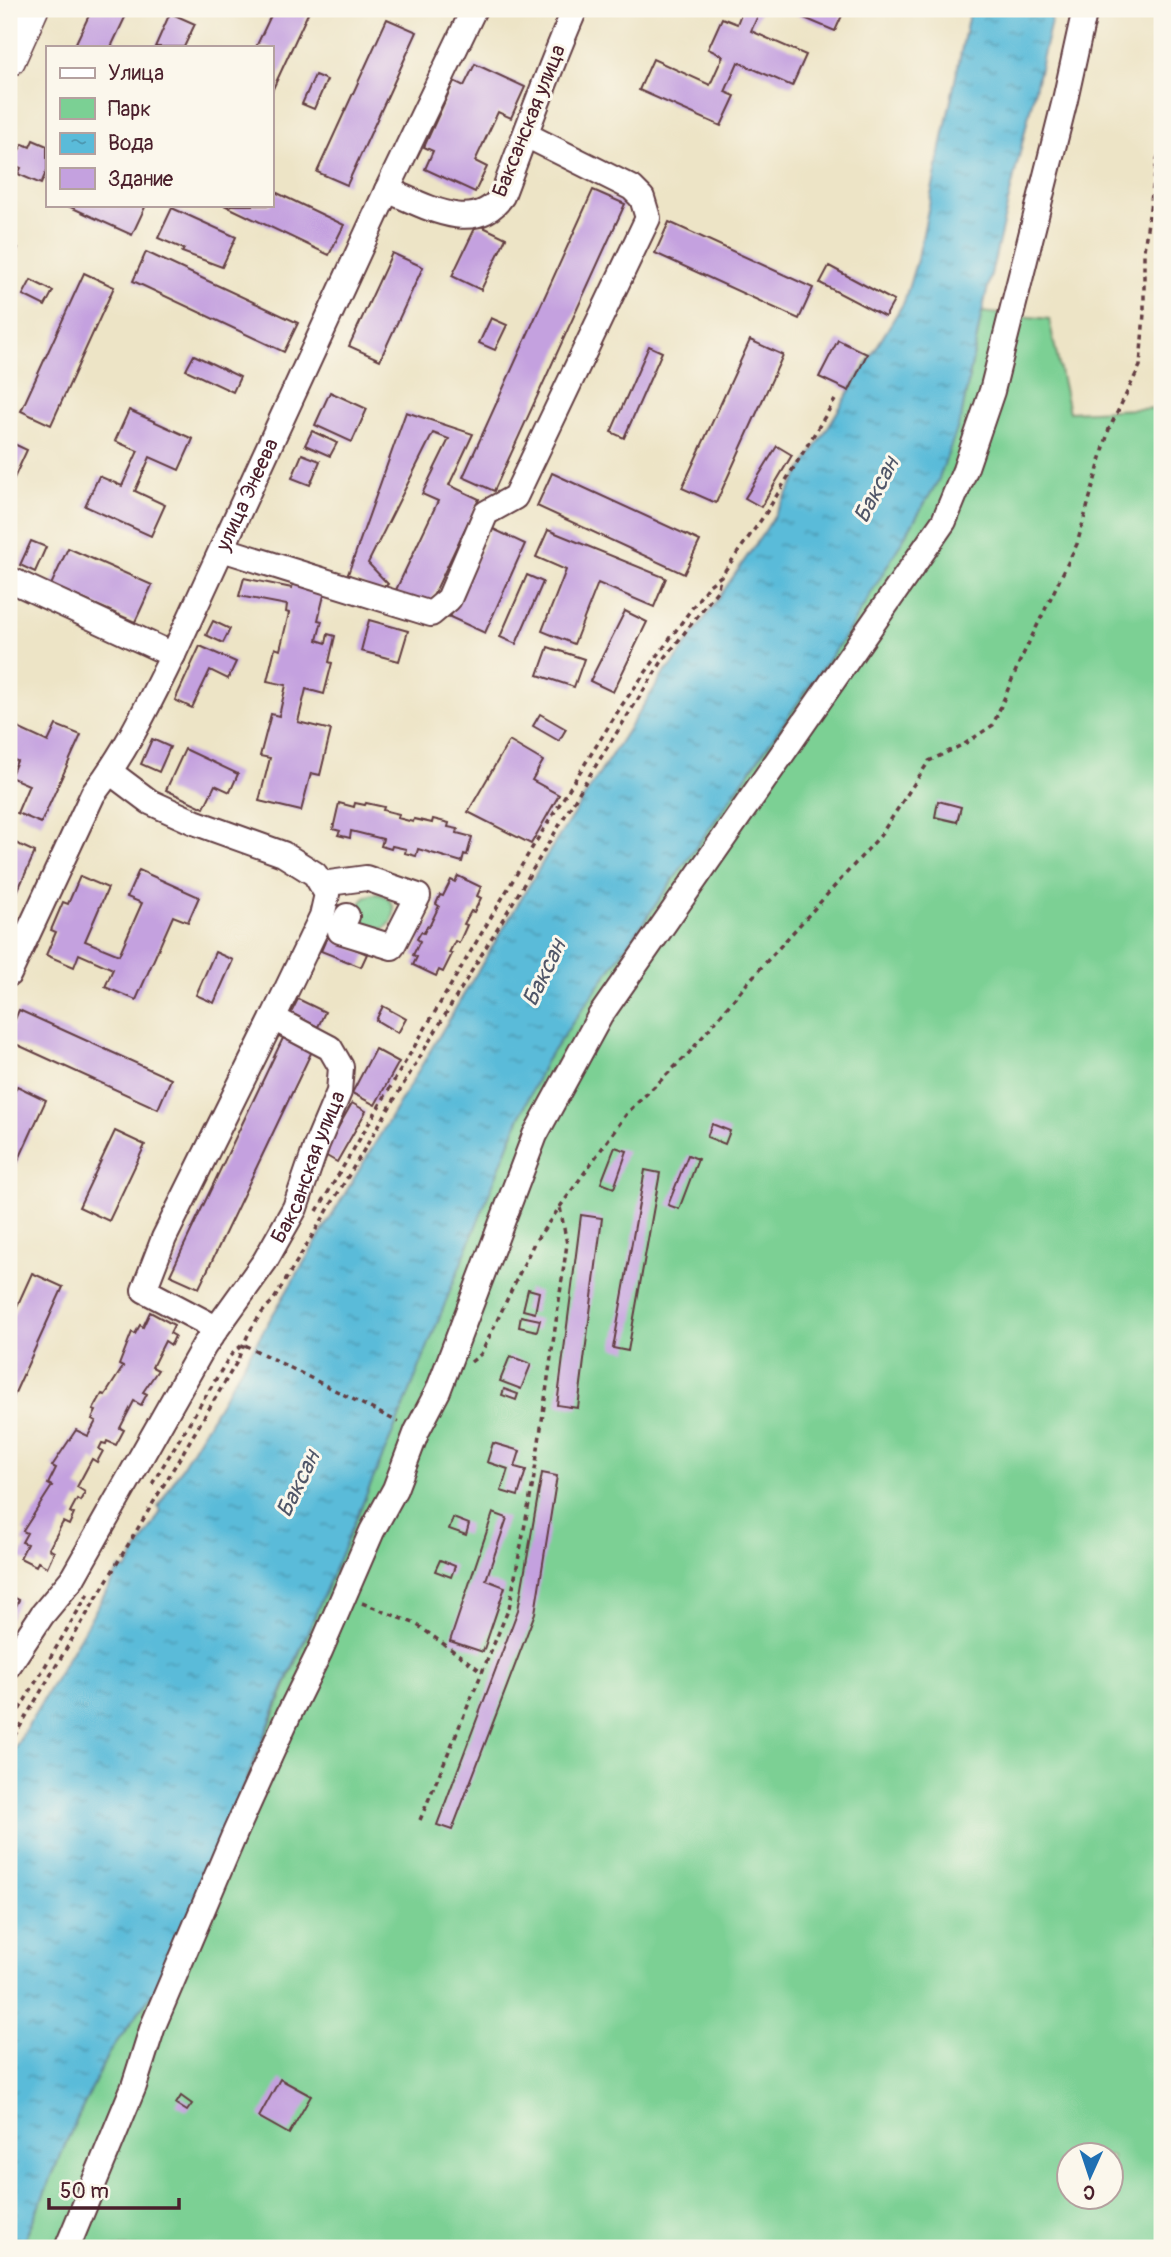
<svg xmlns="http://www.w3.org/2000/svg" width="1171" height="2257" font-family="Pangolin,sans-serif">
<style>
.green{fill:#7bd094;stroke:#627860;stroke-width:2;fill-rule:evenodd}
.water{fill:url(#water-ripples);stroke:#526d82;stroke-width:2}
.building{fill:#c4a1df}
.lines{fill:none;stroke-linecap:round;stroke-linejoin:round}
.minor-casing{stroke:#623d42;stroke-width:28}
.major-casing{stroke:#623d42;stroke-width:35}
.path{stroke:#623d42;stroke-width:3.5;stroke-dasharray:5 5;stroke-linecap:butt}
.minor{stroke:#fff;stroke-width:24}
.major{stroke:#fff;stroke-width:32}
.labels{text-anchor:middle;dominant-baseline:central;stroke-width:6;stroke-linejoin:round;paint-order:stroke}
.street-label{font-size:21px;fill:#4a1f2b;stroke:#fbf7ec}
.water-label{font-size:23px;font-style:italic;fill:#505668;stroke:#fbf7ec}
</style>
<defs>
<pattern id="water-ripples" width="26" height="14" patternUnits="userSpaceOnUse" patternTransform="scale(1.75)"><rect width="26" height="14" fill="#5abbd9"/><path d="M2 4q2-2 4 0t4 0M15 11q2-2 4 0t4 0" fill="none" stroke="#4c97b0"/></pattern>
</defs>
<rect width="100%" height="100%" fill="#fbf7ec"/>
<filter id="ink" filterUnits="userSpaceOnUse"><feTurbulence type="fractalNoise" baseFrequency=".0143" numOctaves="2"/><feDisplacementMap in="SourceGraphic" scale="14" xChannelSelector="R" yChannelSelector="G"/><feConvolveMatrix kernelMatrix="1 2 1 2 8 2 1 2 1" color-interpolation-filters="sRGB"/></filter>
<filter id="wash" filterUnits="userSpaceOnUse"><feTurbulence type="fractalNoise" baseFrequency=".00686" numOctaves="4" result="noise"/><feDisplacementMap in="SourceGraphic" scale="28" xChannelSelector="R" yChannelSelector="G"/><feGaussianBlur stdDeviation="1.57" result="paint"/><feColorMatrix in="noise" values="0 0 0 0 0 0 0 0 0 0 0 0 0 0 0 0 0 1.4 0 .05"/><feComposite in="paint" operator="in"/></filter>
<g filter="url(#wash)">
<rect width="100%" height="100%" fill="#ede4c6"/>
<g class="green">
<path d="M982 312 1049 319 1069 412 1162 408V2248H21L68 2138 108 2054 159 1984 213 1863 519 1119 545 1062 849 630 961 418ZM1070 2156H1112V2198H1070Z"/>
<circle cx="376" cy="912" r="18"/>
</g>
<path class="water" d="M970 9H1054L982 312 961 418 938 481 849 630 545 1062 519 1119 400 1416 283 1690 213 1863 159 1984 108 2054 68 2138 21 2248H9V1758L120 1568 126 1570 161 1511 158 1507 547 855 665 672 671 667 766 529 904 302 919 253Z"/>
<g id="blocks">
<g class="building">
<path d="M92 9H129L111 47H74Z"/>
<path d="M274 9H310L271 93V47H256Z"/>
<path d="M743 9H761L751 31 806 55 792 86 738 62 725 92 735 96 721 126 639 90 653 59 710 85 723 56 708 49 722 18 737 24Z"/>
<path d="M783 9H845L835 31Z"/>
<path d="M170 13 195 24 184 47H155Z"/>
<path d="M387 19 417 32 347 185 317 172Z"/>
<path d="M475 64 525 87 511 118 498 112 475 161 487 167 475 192 425 169 433 151 424 147 454 81 464 86Z"/>
<path d="M315 75 327 80 314 109 302 104Z"/>
<path d="M33 140 47 146V170L41 184 18 174 21 168 12 164 15 152 17 153 23 144 30 147Z"/>
<path d="M271 190 344 225 329 255 224 205H271Z"/>
<path d="M593 190 625 204 494 491 463 477Z"/>
<path d="M66 205H146L132 235Z"/>
<path d="M172 208 236 237 222 267 182 252 184 249 158 238Z"/>
<path d="M669 222 813 288 799 319 655 253Z"/>
<path d="M477 224 506 238 481 290 452 276Z"/>
<path d="M9 244 18 248 9 269Z"/>
<path d="M146 252 298 323 284 352 133 281Z"/>
<path d="M392 253 423 267 380 360 349 346Z"/>
<path d="M829 266 894 301 885 317 820 283Z"/>
<path d="M84 273 114 287 51 425 21 411Z"/>
<path d="M31 280 53 291 45 306 23 295Z"/>
<path d="M491 318 507 325 495 350 479 343Z"/>
<path d="M750 340 783 355 716 503 682 488Z"/>
<path d="M838 340 867 354 849 391 819 377Z"/>
<path d="M649 346 662 352 624 438 611 432Z"/>
<path d="M194 355 240 377 233 392 186 370Z"/>
<path d="M330 392 367 409 352 442 315 425Z"/>
<path d="M129 410 193 439 179 470 150 457 135 491 165 505 151 536 85 506 99 476 122 486 138 451 115 441Z"/>
<path d="M406 412 473 434 449 485 479 499 428 607 395 592 438 501 422 494 449 439 433 433 368 563 388 584 377 594 348 574Z"/>
<path d="M312 431 337 443 330 456 305 445Z"/>
<path d="M14 444 27 450 9 489V454Z"/>
<path d="M777 446 792 455 761 507 745 498Z"/>
<path d="M302 454 320 461 310 485 292 478Z"/>
<path d="M552 473 700 541 684 574 537 506Z"/>
<path d="M491 528 525 544 485 633 450 617Z"/>
<path d="M548 530 666 578 654 607 598 583 574 644 542 631 566 570 536 557Z"/>
<path d="M31 541 46 547 35 572 20 565Z"/>
<path d="M68 548 152 585 135 622 51 585Z"/>
<path d="M527 575 543 582 516 644 500 637Z"/>
<path d="M244 578 292 588 293 583 325 591 318 620 322 621 317 640 326 643 328 634 335 636 329 662 332 663 324 694 306 689 298 722 331 730 320 775 311 773 301 811 259 801 270 758 260 756 271 714 279 716 286 685 267 681 275 648 280 650 289 613 286 612 287 605 239 596Z"/>
<path d="M625 611 647 622 613 692 590 681Z"/>
<path d="M369 620 408 631 399 661 361 651Z"/>
<path d="M213 621 230 629 223 643 206 635Z"/>
<path d="M200 646 236 662 228 679 210 670 192 708 175 700Z"/>
<path d="M548 647 584 659 574 687 538 675Z"/>
<path d="M540 714 566 729 559 741 533 726Z"/>
<path d="M9 724 48 742 56 725 81 735 41 823 17 813 29 785 10 777 17 761 9 758Z"/>
<path d="M152 739 170 747 159 772 141 764Z"/>
<path d="M509 741 543 761 532 780 559 795 531 844 468 812Z"/>
<path d="M185 749 238 774 230 792 215 785 204 808 166 790Z"/>
<path d="M938 801 961 807 957 822 935 817Z"/>
<path d="M339 803 354 807 355 803 365 805 366 803 384 807 383 810 399 814 398 818 413 822 414 819 432 823 433 819 449 823 448 827 458 829 457 833 472 837 467 855 464 854 462 862 418 849 416 856 405 853 406 849 392 846 391 849 381 846 383 839 351 831 350 838 338 835 340 831 333 829Z"/>
<path d="M9 840 35 852 9 910Z"/>
<path d="M139 870 199 897 188 922 173 916 136 1000 105 987 113 969 79 954 74 967 46 955 56 932 51 930 63 902 68 904 80 876 108 888 85 941 119 955 142 903 127 897Z"/>
<path d="M458 876 481 887 477 896 481 898 474 912 471 911 464 924 467 925 459 943 455 941 449 953 452 954 443 972 439 970 436 976 413 965 417 957 413 955 420 941 417 939 421 932 424 933 427 926 429 927 439 906 436 904 440 895 443 896 451 880 455 882Z"/>
<path d="M327 937 367 954 361 967 321 951Z"/>
<path d="M215 952 233 960 214 1003 196 995Z"/>
<path d="M298 999 325 1012 318 1027 291 1013Z"/>
<path d="M383 1006 406 1019 398 1033 376 1020Z"/>
<path d="M19 1010 171 1079 158 1109 9 1041V1033Z"/>
<path d="M283 1038 312 1051 199 1288 170 1275Z"/>
<path d="M375 1049 399 1062 375 1105 352 1093Z"/>
<path d="M17 1086 46 1100 9 1181V1104Z"/>
<path d="M352 1103 366 1111 337 1162 323 1154Z"/>
<path d="M712 1124 730 1131 725 1144 707 1137Z"/>
<path d="M115 1131 145 1145 109 1221 79 1207Z"/>
<path d="M615 1147 627 1151 614 1188 601 1183Z"/>
<path d="M688 1155 698 1159 679 1209 668 1205Z"/>
<path d="M645 1170 660 1173 628 1351 613 1348Z"/>
<path d="M581 1215 602 1218 578 1408 557 1405Z"/>
<path d="M32 1273 63 1287 9 1406V1324Z"/>
<path d="M528 1289 539 1292 535 1313 523 1310Z"/>
<path d="M150 1312 174 1325 170 1333 175 1336 171 1345 165 1341 152 1367 158 1370 143 1392 147 1394 141 1405 134 1401 120 1428 124 1430 116 1445 107 1441 106 1444 102 1443 99 1449 103 1451 97 1462 92 1459 77 1487 85 1492 80 1501 77 1499 70 1512 74 1514 69 1525 63 1522 49 1549 54 1552 47 1567 38 1562 36 1566 20 1558 27 1544 22 1542 27 1533 23 1531 52 1486 48 1484 56 1468 52 1466 76 1430 88 1436 96 1421 92 1419 96 1411 93 1410 102 1394 105 1395 123 1367 119 1365 132 1332 135 1334 140 1325 143 1327Z"/>
<path d="M521 1316 540 1320 537 1331 519 1327Z"/>
<path d="M510 1356 531 1364 521 1389 500 1381Z"/>
<path d="M504 1389 518 1394 516 1400 502 1395Z"/>
<path d="M493 1443 520 1451 515 1467 526 1470 518 1496 501 1491 508 1469 487 1462Z"/>
<path d="M542 1473 557 1476 535 1613 452 1830 437 1825 518 1610Z"/>
<path d="M493 1513 507 1518 486 1580 505 1587 483 1652 450 1641Z"/>
<path d="M453 1518 469 1524 466 1535 449 1529Z"/>
<path d="M440 1560 455 1566 451 1577 435 1571Z"/>
<path d="M9 1595 19 1600 9 1621Z"/>
<path d="M280 2079 311 2096 289 2134 259 2117Z"/>
<path d="M181 2096 192 2104 187 2111 176 2104Z"/>
</g>
</g>
</g>
<g filter="url(#ink)">
<use href="#blocks" fill-opacity="0" stroke="#623d42" stroke-width="2"/>
<g class="lines">
<defs>
<g id="minor">
<path d="M387 190C422 204 474 237 502 196 526 133 548 71 575 9"/>
<path d="M222 549 431 614 449 599 486 513 515 497 648 218 642 198 632 188 526 135"/>
<path d="M9 579 173 655"/>
<path d="M322 884 366 878 418 896 392 947 340 931 347 916"/>
<path id="s1" d="M9 974 93 794C126 752 149 703 173 655L387 190 474 9"/>
<path d="M216 1328 144 1290 164 1238 273 1018"/>
<path id="s2" d="M9 1665 42 1615 72 1579 204 1346 265 1261 295 1208 317 1144 339 1092 341 1067 330 1048 273 1018 322 916 327 894 315 874 283 854 194 822 150 802 110 772"/>
<path d="M67 2248 134 2086 153 2026 235 1833 288 1716 320 1651 372 1531 395 1489 417 1431 438 1391 535 1135 600 1016 944 521 965 470 992 391 1065 100 1085 9"/>
</g>
<path id="major" d="M9 60 32 9"/>
</defs>
<use href="#minor" class="minor-casing"/>
<use href="#major" class="major-casing"/>
<g class="path">
<path d="M317 1211 532 848 622 705 708 586 721 576 766 513 835 400"/>
<path d="M471 1362 481 1354 534 1243 628 1112 689 1053 749 981 880 836 929 761 966 743 993 725 1019 663 1077 544 1109 429 1140 366 1144 313V250L1157 159 1162 144"/>
<path d="M152 1484 230 1356 243 1344 398 1422"/>
<path d="M362 1603 416 1624 481 1671"/>
<path d="M9 1727 88 1594"/>
<path d="M9 1745 238 1360C245 1338 256 1316 273 1301L586 781 661 663 717 591 721 576"/>
<path d="M420 1820 509 1608 534 1477 567 1244 560 1207"/>
</g>
<use href="#minor" class="minor"/>
<use href="#major" class="major"/>
</g>
</g>
<g class="labels">
<g class="street-label">
<text transform="translate(529 121) rotate(-68)">Баксанская улица</text>
<text stroke="none"><textPath href="#s1" startOffset="536">улица Энеева</textPath></text>
<text stroke="none"><textPath href="#s2" startOffset="583">Баксанская улица</textPath></text>
</g>
<g class="water-label">
<text transform="translate(876 490) rotate(-62)">Баксан</text>
<text transform="translate(544 973) rotate(-64)">Баксан</text>
<text transform="translate(298 1484) rotate(-64)">Баксан</text>
</g>
</g>
<rect width="1171" height="2257" fill="none" stroke="#fbf7ec" stroke-width="35"/>
<rect x="46" y="46" width="228" height="161" fill="#fbf7ec" stroke="#b4a19f" stroke-width="2"/>
<rect x="60" y="68" width="35" height="10" fill="#ffffff" stroke="#b4a19f" stroke-width="2"/>
<text x="108" y="80" font-size="21" fill="#4a1f2b">Улица</text>
<rect x="60" y="98" width="35" height="21" fill="#7bd094" stroke="#b4a19f" stroke-width="2"/>
<text x="108" y="116" font-size="21" fill="#4a1f2b">Парк</text>
<rect x="60" y="133" width="35" height="21" fill="url(#water-ripples)" stroke="#b4a19f" stroke-width="2"/>
<text x="108" y="150" font-size="21" fill="#4a1f2b">Вода</text>
<rect x="60" y="168" width="35" height="21" fill="#c4a1df" stroke="#b4a19f" stroke-width="2"/>
<text x="108" y="186" font-size="21" fill="#4a1f2b">Здание</text>
<g transform="translate(1090 2176) rotate(183)"><circle r="33" fill="#fbf7ec" stroke="#b4a19f" stroke-width="2"/>
<path d="M0-5L12 26L0 18L-12 26Z" fill="#1f6fb2"/>
<text y="-10" font-size="19" font-weight="bold" text-anchor="middle" fill="#4a1f2b">С</text>
</g>
<path d="M49 2198v10h130v-10" fill="none" stroke="#4a1f2b" stroke-width="3.5"/>
<text x="60" y="2198" font-size="21" fill="#4a1f2b" stroke="#fbf7ec" stroke-width="5" paint-order="stroke">50 m</text>
</svg>
